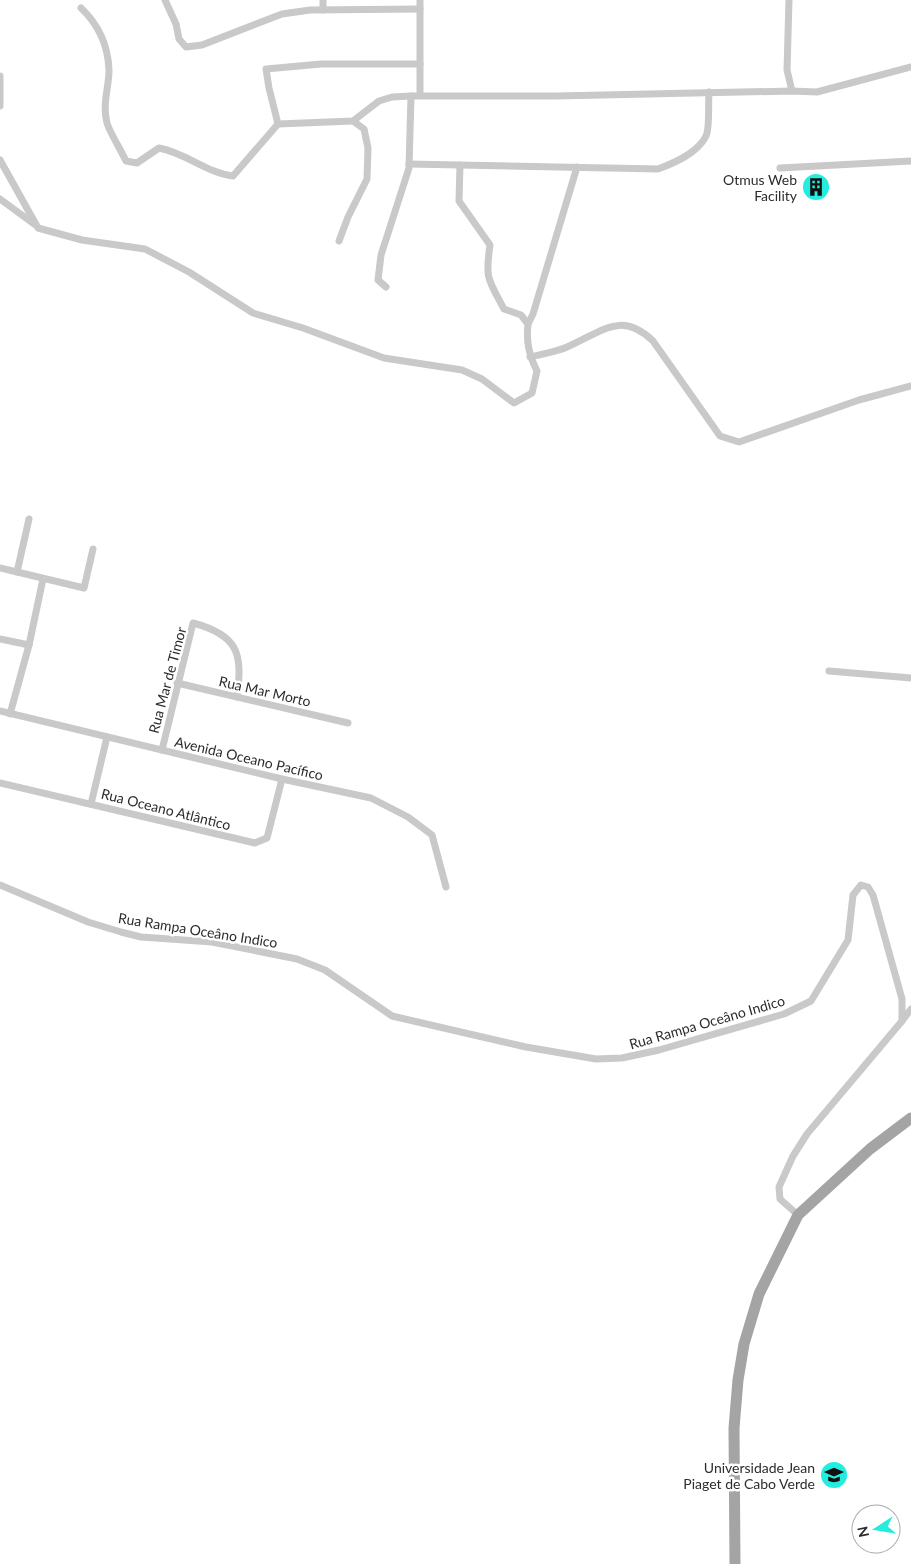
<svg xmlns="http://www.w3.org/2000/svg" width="911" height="1564" font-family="Lato,sans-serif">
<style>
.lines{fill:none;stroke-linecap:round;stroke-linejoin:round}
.street{stroke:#c9c9c9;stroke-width:7}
.primary{stroke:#a4a4a4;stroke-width:11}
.labels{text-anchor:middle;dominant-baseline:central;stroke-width:5;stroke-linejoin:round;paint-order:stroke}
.poi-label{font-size:14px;fill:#2c2c2c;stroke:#fff;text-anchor:end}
.street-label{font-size:14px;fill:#2c2c2c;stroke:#fff}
</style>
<rect width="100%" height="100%" fill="#fff"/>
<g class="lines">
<g class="street">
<path d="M165 0 176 24 179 39 186 47 202 45 282 14 310 10 420 9"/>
<path d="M323 0V10"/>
<path d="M789 0 787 70 792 91"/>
<path d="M81 8C99 25 108 45 109 70 109 88 102 103 107 123 109 131 122 152 126 161L137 163 159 148C186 153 207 173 233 176L278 124 353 121 379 101 392 97 411 96"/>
<path d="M0 76V106"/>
<path d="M420 95V0"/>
<path d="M278 124 269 88 266 69 321 64H420"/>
<path d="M0 160 38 228 82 240 145 249 189 272 253 313 303 328 384 358 462 370 482 379 514 403 532 393 537 371C529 355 526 342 528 324L521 315 504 309C488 279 485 279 490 245L459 201 460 165"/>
<path d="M409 164 658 169C674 163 698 153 706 136 710 128 708 103 709 92"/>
<path d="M780 168 911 161"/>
<path d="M0 199 34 224"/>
<path d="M339 241 348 217 367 179 368 148 364 129 353 121"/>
<path d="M386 287 378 280 381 255 409 168 411 96H556L792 91 817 92 911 67"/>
<path d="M528 324 533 314 577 167"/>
<path d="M530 357C542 354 556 352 567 347 602 332 621 310 653 341L720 436 739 442 859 400 911 386"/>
<path d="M0 568 84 588 93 549"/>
<path d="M17 572 29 519"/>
<path d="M0 639 29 645"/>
<path d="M829 671 911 678"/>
<path d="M177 683 348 723"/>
<path d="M0 711 282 779 371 798 408 817 432 835 446 887"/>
<path d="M10 714 29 645 43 579"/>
<path d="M162 750 193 623C238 635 243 653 237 697"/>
<path d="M0 783 255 843 267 838 282 779"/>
<path d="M91 804 107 737"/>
<path d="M0 885 88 922 121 932 141 937 212 942 297 959 325 970 392 1016 526 1047 596 1059 622 1058 659 1050 784 1014 811 1001 848 940 853 895 861 885 868 887 873 895 902 999V1021L807 1134 793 1156 779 1187 780 1199 798 1215"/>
<path d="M902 1021 911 1009"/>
</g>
<path class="primary" d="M735 1564 734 1428 738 1380 744 1344 759 1294 798 1215 870 1149 911 1118"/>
</g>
<defs>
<symbol id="building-disc" viewBox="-11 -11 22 22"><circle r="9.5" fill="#24ede0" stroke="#fff"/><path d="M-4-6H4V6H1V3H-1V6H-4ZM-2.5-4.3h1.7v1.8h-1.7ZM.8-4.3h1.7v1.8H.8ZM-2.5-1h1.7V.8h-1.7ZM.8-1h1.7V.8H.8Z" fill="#111"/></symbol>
<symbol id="university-disc" viewBox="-11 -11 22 22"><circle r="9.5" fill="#24ede0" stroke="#fff"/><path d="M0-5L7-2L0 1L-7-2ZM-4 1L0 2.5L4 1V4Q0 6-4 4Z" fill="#111"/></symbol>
</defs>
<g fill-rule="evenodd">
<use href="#building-disc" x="800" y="171" width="32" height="32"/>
<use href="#university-disc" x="818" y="1459" width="32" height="32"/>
</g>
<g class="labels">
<g class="poi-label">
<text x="797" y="179">Otmus Web<tspan x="797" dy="16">Facility</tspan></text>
<text x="815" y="1467">Universidade Jean<tspan x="815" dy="16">Piaget de Cabo Verde</tspan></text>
</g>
<g class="street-label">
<text transform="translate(167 680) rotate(-75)">Rua Mar de Timor</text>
<text transform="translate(265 691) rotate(13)">Rua Mar Morto</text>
<text transform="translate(249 758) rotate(13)">Avenida Oceano Pacífico</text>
<text transform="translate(166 809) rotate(14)">Rua Oceano Atlântico</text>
<text transform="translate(198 930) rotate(9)">Rua Rampa Oceâno Indico</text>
<text transform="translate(707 1022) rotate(-16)">Rua Rampa Oceâno Indico</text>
</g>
</g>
<g transform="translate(876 1529) rotate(258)"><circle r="24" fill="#ffffff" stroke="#ababab"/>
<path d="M0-4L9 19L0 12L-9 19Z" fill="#24ede0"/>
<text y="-8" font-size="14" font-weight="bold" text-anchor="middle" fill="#2c2c2c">N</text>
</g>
</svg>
